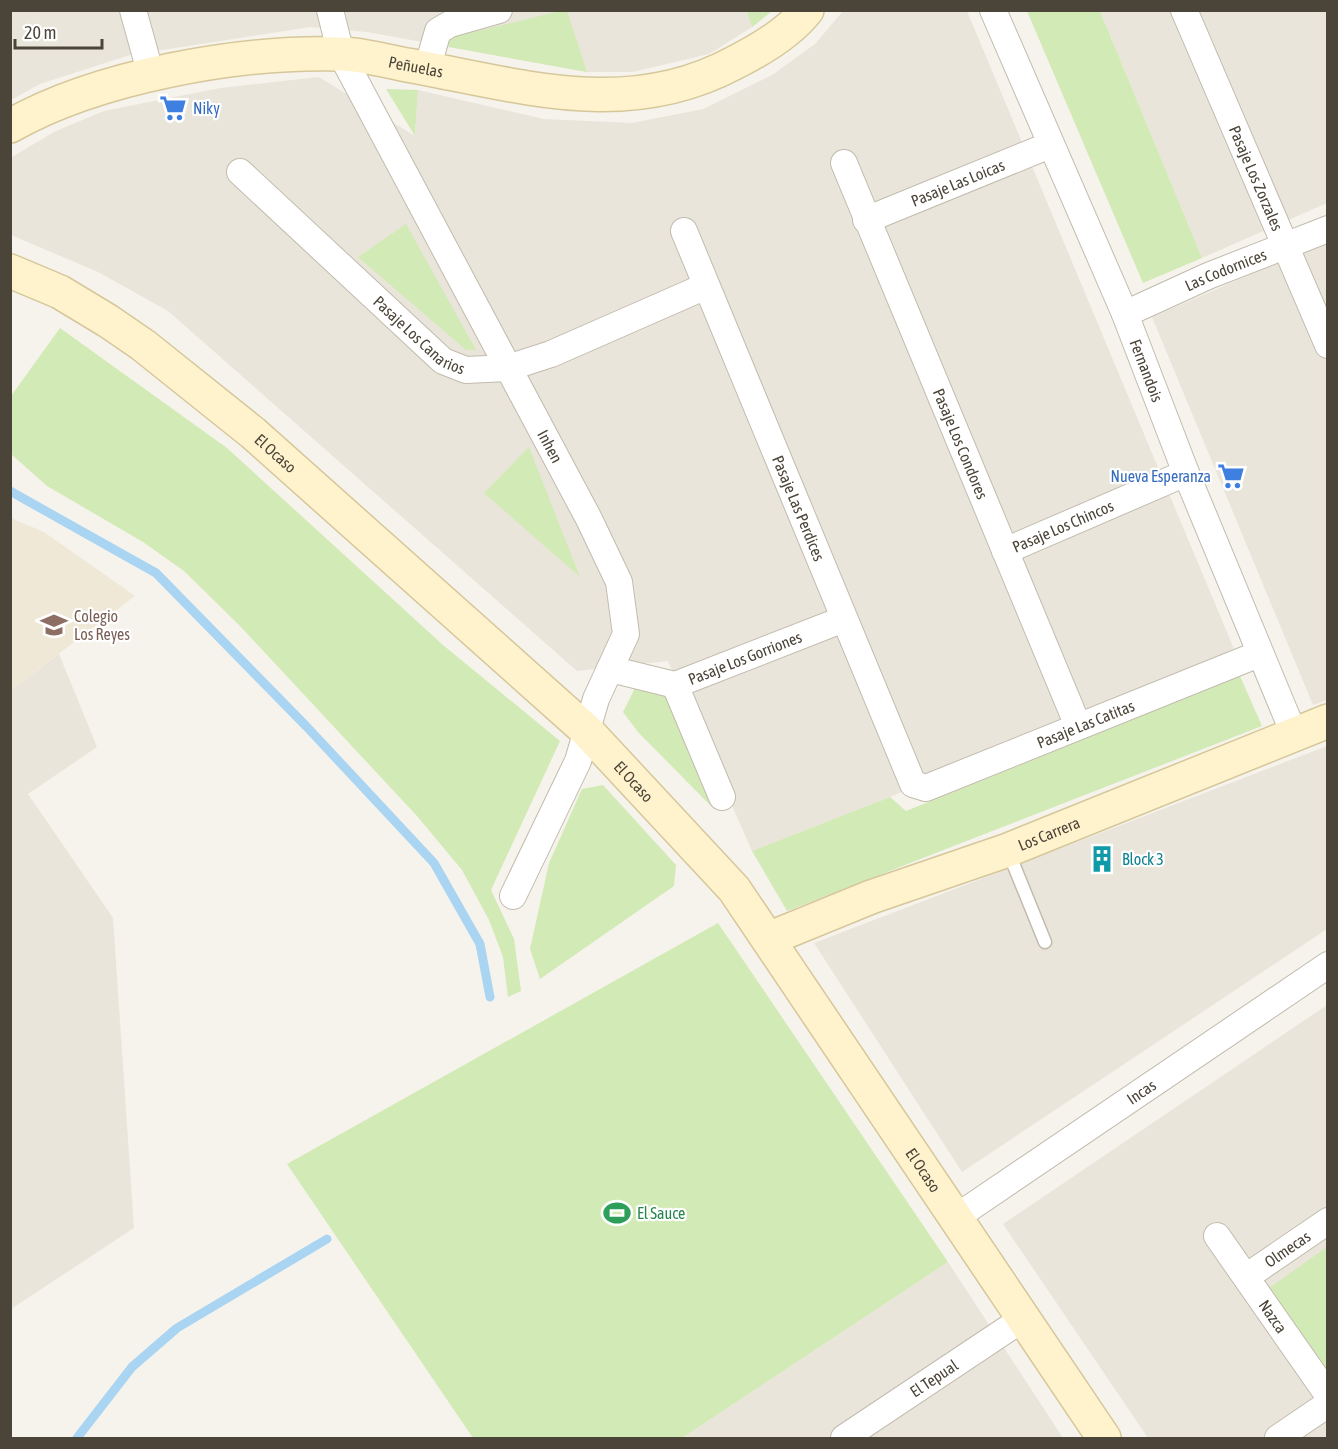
<svg xmlns="http://www.w3.org/2000/svg" width="1338" height="1449" font-family="'Asap Condensed',sans-serif">
<style>
.residential{fill:#eae5da}
.education{fill:#efe8d6}
.green{fill:#d2eab5}
.lines{fill:none;stroke-linecap:round;stroke-linejoin:round}
.stream{stroke:#a9d4f2;stroke-width:9}
.lane-casing{stroke:#c2bbae;stroke-width:15}
.street-casing{stroke:#c2bbae;stroke-width:28}
.secondary-casing{stroke:#d6c79b;stroke-width:36}
.lane{stroke:#fff;stroke-width:12}
.street{stroke:#fff;stroke-width:26}
.secondary{stroke:#fff3cd;stroke-width:33}
.labels{text-anchor:middle;dominant-baseline:central;stroke-width:4.5;stroke-linejoin:round;paint-order:stroke}
.street-label{font-size:16px;fill:#4b4439;stroke:#fff}
.shop-label{font-size:16px;fill:#366cbe;stroke:#fff;text-anchor:start}
.education-label{font-size:16px;fill:#785e54;stroke:#fff;text-anchor:start}
.culture-label{font-size:16px;fill:#0d838f;stroke:#fff;text-anchor:start}
.leisure-label{font-size:16px;fill:#27864d;stroke:#fff;text-anchor:start}
</style>
<rect width="100%" height="100%" fill="#f6f3ec"/>
<g class="residential">
<path d="M11 11H772L752 27 709 54 633 72H587L367 32 310 27 130 55 40 84 11 100Z"/>
<path d="M843 11H967L1234 649 890 797 752 851 668 661 577 671 168 311 98 272 11 235 10 158 56 131 104 111 220 88 319 77 415 136 418 90 544 119 632 123 703 109 772 75 815 44Z"/>
<path d="M1100 11H1327V203L1202 258Z"/>
<path d="M1327 241V700L1313 705 1152 317Z"/>
<path d="M59 654 97 747 28 794 113 918 134 1228 11 1309V690Z"/>
<path d="M1327 746V929L962 1172 814 943Z"/>
<path d="M1327 1005V1438H1148L1003 1224Z"/>
<path d="M948 1262 1063 1438H682Z"/>
</g>
<path class="education" d="M11 518 44 532 135 596 11 690Z"/>
<g class="green">
<path d="M560 11H567L587 72 449 47V38Z"/>
<path d="M747 11V10L772 11 752 27Z"/>
<path d="M1027 11H1100L1202 258 1143 283Z"/>
<path d="M386 89 418 90 415 136Z"/>
<path d="M406 224 476 350H466L358 257Z"/>
<path d="M60 328 227 448 443 645 560 741 491 890 514 939 521 991 508 997 503 957 489 920 462 870 417 816 239 625 184 571 143 542 47 486 11 454V396Z"/>
<path d="M529 447 580 577 484 493Z"/>
<path d="M1240 676 1262 726 787 911 752 851 890 797 906 811Z"/>
<path d="M638 682 663 690 711 806 638 732 623 712Z"/>
<path d="M603 785 676 865 674 886 540 979 530 949 549 863 582 789Z"/>
<path d="M718 923 948 1262 682 1438H473L287 1164Z"/>
<path d="M1327 1247V1381L1265 1291Z"/>
</g>
<g class="lines">
<g class="stream">
<path d="M10 491 156 573 306 726 434 863 480 944 490 997"/>
<path d="M77 1438 132 1367 177 1328 327 1239"/>
</g>
<defs>
<path id="lane" d="M1008 851 1045 942"/>
<g id="street">
<path d="M133 10 151 75"/>
<path id="s1" d="M330 10 341 54 589 519 619 582 626 634 596 699 578 761 513 896"/>
<path id="s2" d="M993 10 1125 314 1186 473 1294 734"/>
<path id="s3" d="M1184 10 1328 345"/>
<path d="M427 69 438 31 450 24 499 10"/>
<path id="s4" d="M844 163 1078 726"/>
<path id="s5" d="M240 172 443 361 466 370 508 368 551 354 706 286"/>
<path id="s6" d="M866 220 1050 145"/>
<path id="s7" d="M684 231 913 784 926 788 1259 654"/>
<path id="s8" d="M1125 314 1208 276 1328 229"/>
<path id="s9" d="M1005 551 1186 473"/>
<path id="s10" d="M610 669 675 685 844 619"/>
<path d="M675 685 722 797"/>
<path id="s11" d="M955 1218 1328 965"/>
<path id="s12" d="M1217 1236 1328 1395"/>
<path id="s13" d="M1246 1277 1328 1221"/>
<path id="s14" d="M844 1438 1024 1318"/>
<path d="M1278 1438 1328 1404"/>
</g>
<g id="secondary">
<path id="s15" d="M10 126C98 76 240 51 340 54 362 54 385 61 407 65 519 85 626 121 734 63 760 50 789 33 807 10"/>
<path id="s16" d="M10 271 60 292 108 321 143 345 253 433 586 730 734 889 1104 1438"/>
<path id="s17" d="M768 939 871 897 1008 850 1328 721"/>
</g>
</defs>
<use href="#lane" class="lane-casing"/>
<use href="#street" class="street-casing"/>
<use href="#secondary" class="secondary-casing"/>
<use href="#lane" class="lane"/>
<use href="#street" class="street"/>
<use href="#secondary" class="secondary"/>
</g>
<defs>
<symbol id="supermarket-bare" viewBox="-9 -9 18 18"><path d="M-6-5.5h2.5l.6 2H6L4.5 2H-2.5L-4.4-4H-6ZM-1.5 3.2a1.3 1.3 0 1 0 .1 0ZM3 3.2a1.3 1.3 0 1 0 .1 0Z" fill="#3f7fe0" stroke="#fff" stroke-width="2.5" paint-order="stroke"/></symbol>
<symbol id="school-bare" viewBox="-9 -9 18 18"><path d="M0-5L7-2L0 1L-7-2ZM-4 1L0 2.5L4 1V4Q0 6-4 4Z" fill="#8d6e63" stroke="#fff" stroke-width="2.5" paint-order="stroke"/></symbol>
<symbol id="building-bare" viewBox="-9 -9 18 18"><path d="M-4-6H4V6H1V3H-1V6H-4ZM-2.5-4.3h1.7v1.8h-1.7ZM.8-4.3h1.7v1.8H.8ZM-2.5-1h1.7V.8h-1.7ZM.8-1h1.7V.8H.8Z" fill="#0f9aa8" stroke="#fff" stroke-width="2.5" paint-order="stroke"/></symbol>
<symbol id="stadium-bare" viewBox="-9 -9 18 18"><path d="M0-5a6.5 5 0 1 0 0 10a6.5 5 0 1 0 0-10ZM-3.5-1.8h7v3.6h-7Z" fill="#2e9e5b" stroke="#fff" stroke-width="2.5" paint-order="stroke"/></symbol>
</defs>
<g fill-rule="evenodd">
<use href="#supermarket-bare" x="154" y="89" width="38" height="38"/>
<use href="#supermarket-bare" x="1212" y="457" width="38" height="38"/>
<use href="#school-bare" x="35" y="606" width="38" height="38"/>
<use href="#building-bare" x="1083" y="840" width="38" height="38"/>
<use href="#stadium-bare" x="598" y="1194" width="38" height="38"/>
</g>
<g class="labels">
<g class="street-label">
<text stroke="none"><textPath href="#s15" startOffset="418">Peñuelas</textPath></text>
<text stroke="none"><textPath href="#s3" startOffset="183">Pasaje Los Zorzales</textPath></text>
<text stroke="none"><textPath href="#s6" startOffset="99">Pasaje Las Loicas</textPath></text>
<text stroke="none"><textPath href="#s8" startOffset="110">Las Codornices</textPath></text>
<text stroke="none"><textPath href="#s5" startOffset="243">Pasaje Los Canarios</textPath></text>
<text stroke="none"><textPath href="#s2" startOffset="392">Fernandois</textPath></text>
<text stroke="none"><textPath href="#s4" startOffset="304">Pasaje Los Condores</textPath></text>
<text stroke="none"><textPath href="#s1" startOffset="490">Inhen</textPath></text>
<text stroke="none"><textPath href="#s16" startOffset="324">El Ocaso</textPath></text>
<text stroke="none"><textPath href="#s7" startOffset="300">Pasaje Las Perdices</textPath></text>
<text stroke="none"><textPath href="#s9" startOffset="63">Pasaje Los Chincos</textPath></text>
<text stroke="none"><textPath href="#s10" startOffset="142">Pasaje Los Gorriones</textPath></text>
<text stroke="none"><textPath href="#s7" startOffset="784">Pasaje Las Catitas</textPath></text>
<text stroke="none"><textPath href="#s16" startOffset="810">El Ocaso</textPath></text>
<text stroke="none"><textPath href="#s17" startOffset="300">Los Carrera</textPath></text>
<text stroke="none"><textPath href="#s11" startOffset="225">Incas</textPath></text>
<text stroke="none"><textPath href="#s16" startOffset="1296">El Ocaso</textPath></text>
<text stroke="none"><textPath href="#s13" startOffset="50">Olmecas</textPath></text>
<text stroke="none"><textPath href="#s12" startOffset="98">Nazca</textPath></text>
<text stroke="none"><textPath href="#s14" startOffset="108">El Tepual</textPath></text>
</g>
<g class="shop-label">
<text x="193" y="108">Niky</text>
<text x="1211" y="476" text-anchor="end">Nueva Esperanza</text>
</g>
<g class="education-label">
<text x="74" y="616">Colegio<tspan x="74" dy="18">Los Reyes</tspan></text>
</g>
<g class="culture-label">
<text x="1122" y="859">Block 3</text>
</g>
<g class="leisure-label">
<text x="637" y="1213">El Sauce</text>
</g>
</g>
<rect width="1338" height="1449" fill="none" stroke="#4b4439" stroke-width="24"/>
<path d="M15 39v9h87v-9" fill="none" stroke="#4b4439" stroke-width="3"/>
<text x="24" y="39" font-size="18" fill="#4b4439" stroke="#ffffff" stroke-width="4.5" paint-order="stroke">20 m</text>
</svg>
